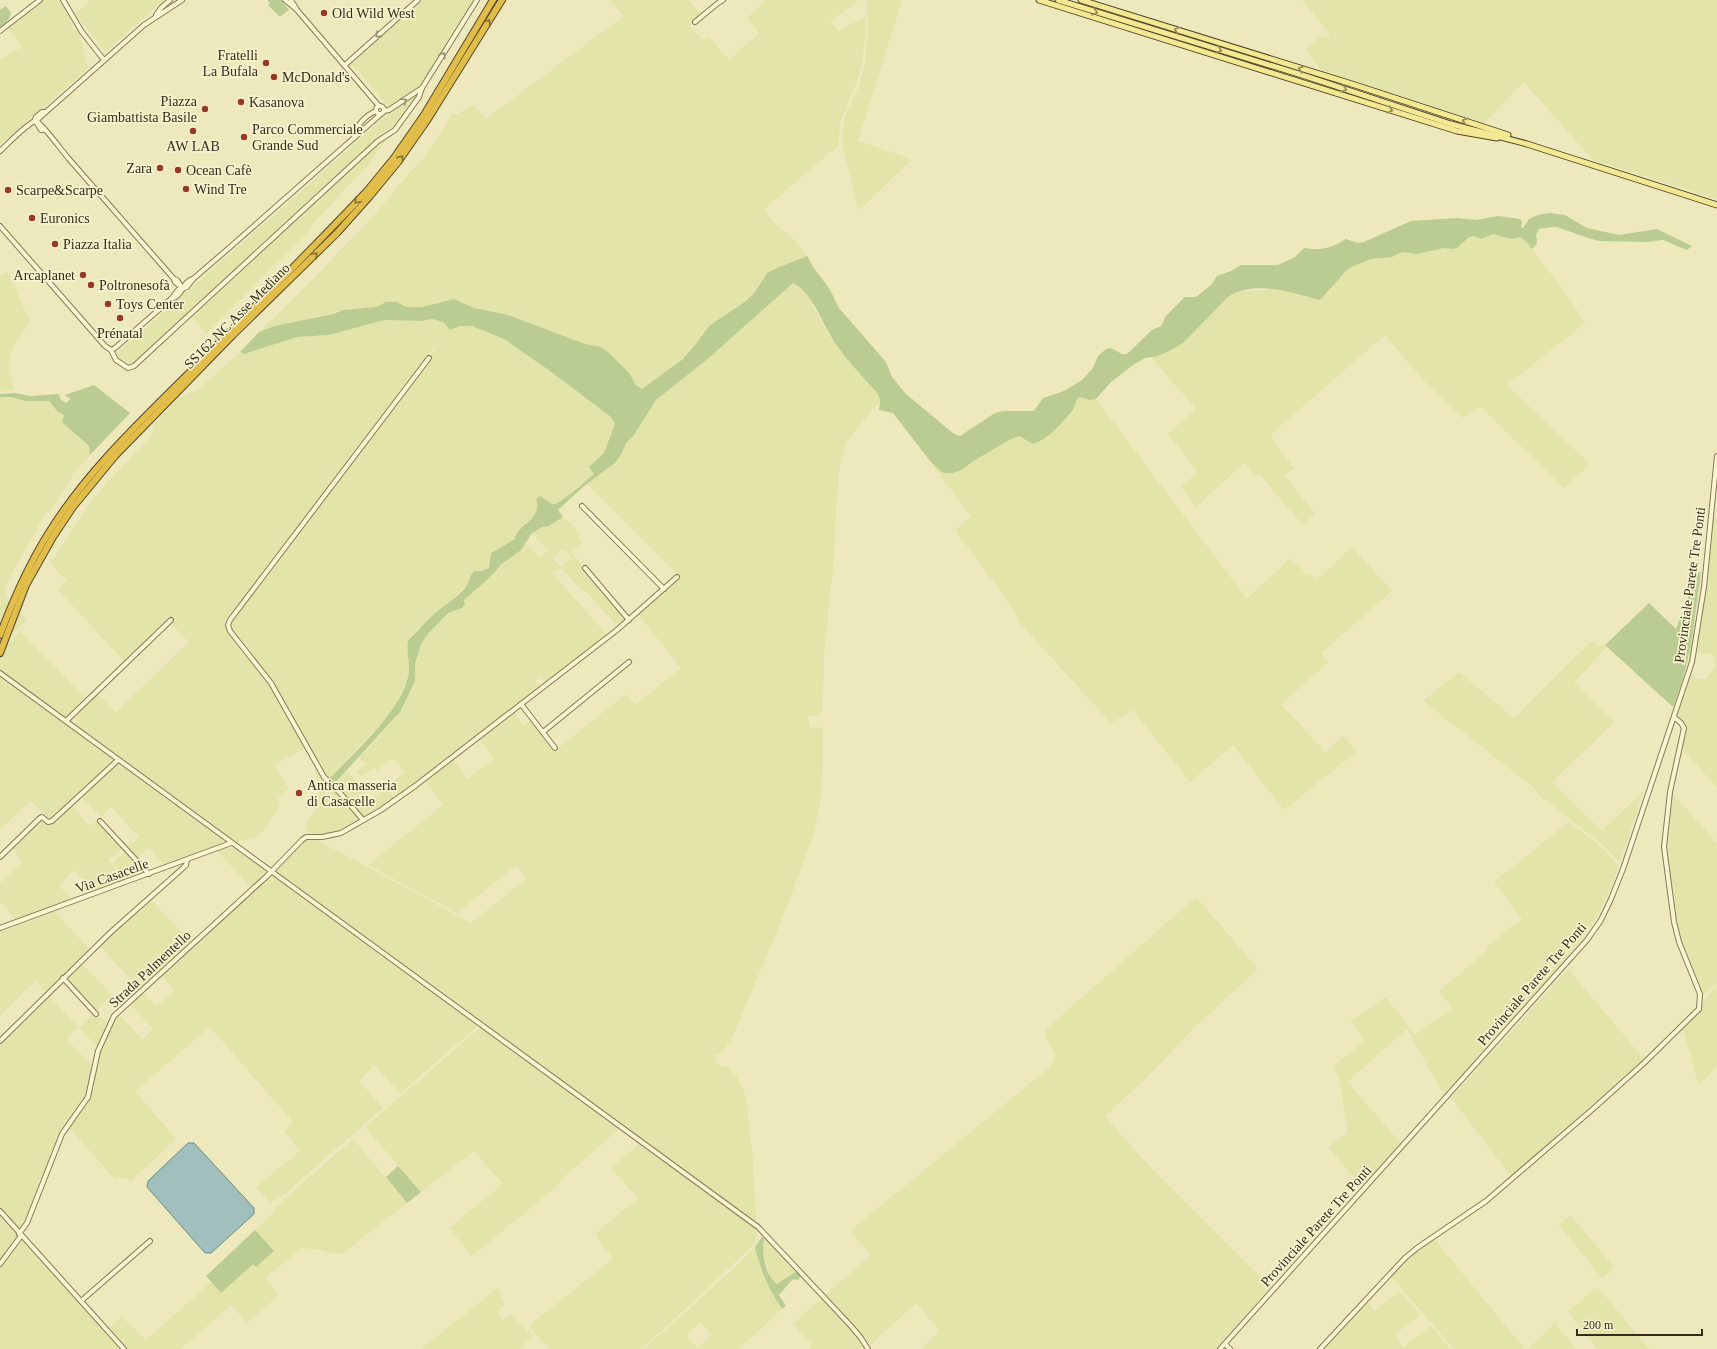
<svg xmlns="http://www.w3.org/2000/svg" width="1717" height="1349" font-family="'Times New Roman',serif">
<style>
.farmland{fill:#e2e4aa;fill-rule:evenodd}
.green{fill:#bacc91}
.water{fill:#a1c0bd;stroke:#688d8b}
.lines{fill:none;stroke-linecap:round;stroke-linejoin:round}
.minor-casing{stroke:#877956;stroke-width:6}
.major-casing{stroke:#54462b;stroke-width:7}
.highway-casing{stroke:#54462b;stroke-width:8}
.minor{stroke:#f9f5d0;stroke-width:4}
.major{stroke:#f4e993;stroke-width:5}
.highway{stroke:#e1bd4a;stroke-width:6}
.oneway{stroke:#948b57}
.oneway2{stroke:#826e30}
.oneway3{stroke:#979176}
.poi-dot{fill:#973a25;stroke:#f6f2cd;stroke-width:1.5}
.labels{text-anchor:middle;dominant-baseline:central;stroke-width:3.5;stroke-linejoin:round;paint-order:stroke}
.poi-label{font-size:14px;fill:#352d1b;stroke:#f6f2cd;text-anchor:start}
.street-label{font-size:14px;fill:#352d1b;stroke:#f6f2cd}
</style>
<rect width="100%" height="100%" fill="#eee9bd"/>
<g class="farmland">
<path d="M44 0H59L68 14 73 29 79 32 88 68 0 145V60L22 47 8 27Z"/>
<path d="M91 0H164L105 52 75 14Z"/>
<path d="M423 0H474L425 82 390 108 351 64Z"/>
<path d="M610 0H688L702 15 690 26 702 40 708 36 729 60 759 33 747 18 766 0H859L830 21 839 31 866 16 865 39 862 65 858 79 840 122 839 145 764 209 772 220 794 240 807 256 777 268 767 273 755 292 746 301 709 326 696 344 683 359 642 389 635 384 630 374 599 346 588 345 508 315 474 308 454 299 422 307H406L397 302H386L376 307 343 310 259 332 307 285 376 213 411 171 420 163 444 128 451 114H458L474 104 486 119 624 16Z"/>
<path d="M866 0H902L858 141 912 159 864 206 863 204 858 210 851 178 844 154 842 138 845 116 859 86 864 68 868 32Z"/>
<path d="M1302 0H1717V199L1593 160 1524 82 1484 123 1323 72 1306 50 1321 36 1324 39 1330 34Z"/>
<path d="M417 95 395 126 386 130 335 179 332 180 326 185V187L153 346 133 363 131 364 119 358 116 354 385 117 413 97Z"/>
<path d="M388 134 390 135 365 168 310 227 311 229 206 334 191 316Z"/>
<path d="M1493 234 1510 239 1520 237 1526 241 1572 302 1585 323 1507 385 1590 464 1564 488 1480 406 1463 418 1426 383 1385 335 1272 433 1271 437 1274 442 1294 468 1285 476 1315 514 1303 525 1259 474 1255 477 1244 463 1196 507 1181 487 1198 472 1168 434 1196 409 1151 357 1171 350 1183 343 1228 297 1236 292 1277 289 1317 300 1321 299 1345 272 1351 267 1371 259 1392 257 1402 252 1417 254 1444 248 1453 249 1457 248 1469 237 1473 236 1481 239Z"/>
<path d="M7 272 30 321 13 347 8 365 14 390 0 392V276Z"/>
<path d="M793 283 805 291 828 333 839 348 878 394 880 401 846 442 840 466 836 511 834 558 824 654 823 713 819 714V716H809V727L823 728V770L820 803 814 833 788 904 786 907 784 914 732 1038 722 1053 712 1055 717 1057 715 1062 725 1068 727 1067 736 1076 744 1090 747 1104 753 1158 756 1219 754 1222 274 871 306 839H315L471 923 527 878 516 865 457 913 368 865 443 805 425 781 453 760 468 779 494 759 479 739 512 713H515L524 726 531 720 556 750 626 694 635 705 681 668 638 614 679 576 587 484 607 470 622 453 626 443 634 435 656 400 710 357Z"/>
<path d="M432 319 443 322 450 330 460 326H472L483 329 504 339 550 371 611 417 615 424 607 448 604 453 589 467 594 474 579 485 562 502 554 504 540 496 536 499 538 506 536 512 530 521 518 531 516 539 491 553 489 568 482 571H473L468 581 466 586 446 606 435 613 427 623 417 630 408 641 410 662 408 678 394 709 328 780 272 682 230 629V621L393 407 437 346 434 347 408 384 227 623 228 630 266 677 308 749 301 750 274 765 289 789 278 798 280 805 278 809 259 836 235 843 75 726 77 716 81 710 98 694 116 712 189 642 167 620 124 661 58 590 67 581 50 563 89 505 106 483 150 437 153 430 152 426 178 398 198 390 240 352 244 354 297 337 328 335 385 320 421 321Z"/>
<path d="M0 397H12L25 401H49L58 412 63 414 64 424 91 449 90 455 72 475V479L53 506 43 518 5 586V591L8 601 27 619 0 647Z"/>
<path d="M1079 397 1090 400 1096 399 1247 599 1289 559 1294 563H1297L1307 575 1310 573 1316 581 1351 548 1354 549 1392 591 1321 653 1329 662 1281 704 1325 752 1343 736 1357 751 1284 810 1233 745 1190 782 1133 710 1111 723 1018 621 1017 614 955 530 971 517 930 461 943 473H953L963 469 972 462 1009 440 1019 436 1033 444 1039 442 1057 428 1071 411Z"/>
<path d="M1713 516 1717 519V787L1681 748 1686 725 1677 717 1691 674 1698 679H1705L1716 666 1713 654 1696 652Z"/>
<path d="M563 517 568 522H569L581 535 578 538 582 543 571 552 627 620 619 627 584 590 582 591 562 568 556 573 554 570 552 573 608 636 547 683 539 675 535 680 540 688 399 795 390 784 405 772 393 758 376 771 374 768 363 776 359 775 356 773 365 764 359 758 395 719 415 681V664L421 644 427 635 448 613 462 608 464 600 526 543 539 557 547 550 532 533 542 527 550 526ZM563 549 571 558 561 567 552 558Z"/>
<path d="M20 631 85 698 66 717 0 670V653Z"/>
<path d="M1592 641 1599 647 1605 645 1607 647 1574 682 1614 722 1552 782 1602 831 1644 790 1620 862 1599 842 1539 795 1532 786 1423 701 1459 672 1514 718Z"/>
<path d="M0 675 116 760 52 820H49L31 800 0 830Z"/>
<path d="M118 762 222 838 224 843 165 866 149 848 137 858 127 847 139 837 111 807 101 817 81 796Z"/>
<path d="M317 767 359 819 339 831 332 834 323 835 306 832V824L315 810 320 787 314 769Z"/>
<path d="M347 771 360 786 358 787 369 801 386 787 393 795V800L362 817 333 785Z"/>
<path d="M1671 792 1717 843V982L1703 995H1701L1675 923 1665 846Z"/>
<path d="M71 805 90 826 97 821 122 849 109 858V861L124 880 94 890 74 870 59 886 73 900 16 920 0 901V883L23 862 12 849 42 820 48 824H52Z"/>
<path d="M1569 822 1604 849 1619 867 1611 888 1600 910 1591 926 1566 959 1448 1093 1441 1090 1407 1029 1347 1082 1401 1143 1361 1186 1328 1147 1347 1133 1340 1080 1334 1066 1365 1040 1351 1021 1386 997 1415 1035 1452 1008 1439 991 1486 952 1488 945 1522 919 1494 882Z"/>
<path d="M228 847 236 849 265 870V873L251 887 217 851Z"/>
<path d="M125 852 144 872 143 873 127 879 113 863Z"/>
<path d="M272 875 479 1025 400 1093 374 1066 359 1081 383 1108 282 1196 271 1203 256 1187 300 1151 284 1131 293 1122 210 1027 135 1091 176 1139 131 1181 125 1178 115 1179 69 1128 89 1098 103 1041 113 1021 119 1014 142 1040 153 1029 130 1004 143 993 156 1007 166 998 174 990 161 976Z"/>
<path d="M1196 897 1258 969 1198 1024 1145 1079 1105 1116 1147 1164 1270 1287 1215 1349H921L936 1335 938 1329 916 1303 868 1347 857 1330 825 1295 871 1255 850 1231 1050 1067 1054 1060 1055 1054 1045 1036V1030Z"/>
<path d="M151 900 192 943 141 990 99 945 148 901Z"/>
<path d="M54 911 90 950 46 992 36 981 0 1016V932Z"/>
<path d="M81 963 112 995 96 1011 67 981V977Z"/>
<path d="M1568 969 1644 1059 1511 1176 1451 1098Z"/>
<path d="M1717 986V1067L1698 1085 1691 1055 1682 1028 1698 1012 1709 994Z"/>
<path d="M48 995 78 1027 66 1039 92 1065 86 1097 62 1131 33 1202 21 1227 19 1229 0 1210V1043Z"/>
<path d="M93 1014 96 1017 99 1015 107 1023 98 1047 79 1028Z"/>
<path d="M481 1027 619 1129 567 1174 555 1188 472 1256 449 1228 503 1184 474 1151 421 1192 365 1127Z"/>
<path d="M353 1139 407 1203 342 1254 326 1252 323 1250 302 1248 265 1278 279 1295 247 1323 231 1305 181 1349H128L109 1329 122 1317 146 1340 211 1282 221 1292 253 1263 255 1266 273 1251 255 1230 275 1211 273 1209Z"/>
<path d="M639 1144 756 1228V1238L755 1243 674 1320 640 1349H549L529 1326 613 1259 595 1234 638 1198 611 1168Z"/>
<path d="M0 1213 20 1237 0 1261Z"/>
<path d="M1571 1216 1614 1267 1603 1279 1559 1225Z"/>
<path d="M764 1237 797 1271 777 1284 770 1276 765 1260 763 1244Z"/>
<path d="M1434 1239 1524 1348 1523 1349H1454L1390 1275 1416 1250Z"/>
<path d="M21 1240 58 1278 122 1349H0V1267Z"/>
<path d="M755 1247 762 1271 782 1309 739 1349H644L730 1272ZM700 1322 712 1335 697 1348 686 1335Z"/>
<path d="M1597 1287 1602 1292 1649 1349H1598L1568 1312Z"/>
<path d="M498 1288 504 1305 497 1312 503 1320 512 1315 533 1337 518 1349H421Z"/>
<path d="M1400 1291 1420 1315 1394 1335 1403 1347 1431 1326 1450 1349H1323L1366 1300 1375 1311Z"/>
<path d="M822 1298 855 1332 867 1349H809L812 1345 793 1324Z"/>
<path d="M1555 1323 1576 1349H1528L1533 1344Z"/>
</g>
<g class="green">
<path d="M267 0H281L289 10 281 16H279L268 5 270 3Z"/>
<path d="M6 6 11 13C9 20 6 23 0 28V10Z"/>
<path d="M1549 213 1565 215 1587 228 1619 235 1657 229 1692 246 1687 250 1663 240 1647 242 1599 241 1588 238 1557 227H1552L1539 229 1536 235C1538 241 1537 245 1532 249L1526 241 1520 237 1511 239 1493 234 1481 239 1474 236 1469 237 1457 248 1453 249 1444 248 1417 254 1402 252 1392 257 1371 259 1351 267 1345 272 1321 299 1318 300C1290 292 1255 280 1228 297L1183 343 1171 350 1158 356 1145 358 1133 365 1111 382 1096 399 1090 400 1079 397C1075 402 1075 407 1072 411 1061 424 1050 438 1033 444L1019 436 1009 440 972 462 963 469 953 473H943L930 461 893 413 879 410 880 401 878 394C865 379 850 364 838 347 824 329 814 293 793 283L710 357 656 400 634 435 626 443 622 453 615 463 583 487 558 510 563 517 549 526 542 527 532 533 521 550 502 564 488 579 464 600 465 604 462 608 448 613 427 635 421 644 415 664V681L400 712 333 785 328 780C352 755 401 711 408 677 411 665 406 653 408 641 417 631 425 623 434 614 444 605 456 599 465 588 469 583 469 576 474 571H482L489 568 491 553 515 539C517 524 543 520 536 499L540 496C545 498 548 503 554 504 560 505 587 479 594 474L589 467 604 453 615 424 611 417 550 371 504 339 472 326H460L450 330 443 322 432 319 421 321 385 320 328 335 297 337 244 354 240 352 259 332 275 326 333 314 343 310 376 307 386 302H397L406 307H422L454 299 474 308 508 315 588 345 599 346 608 352 630 374 635 384 642 389 683 359 696 344 709 326 746 301 755 292 767 273 777 268 807 256 813 267 829 288 839 308 886 362 892 377 905 393 954 434 960 436 995 413 1003 411H1034L1043 398 1064 391 1082 380 1093 368 1098 356 1106 349 1111 348 1122 354H1127L1152 330 1161 326 1166 316 1185 297H1196L1211 285 1217 276 1231 271 1241 265H1278L1295 257 1304 248C1320 251 1333 248 1346 239L1358 243 1364 242 1411 221 1457 218 1476 220 1498 216 1520 219 1522 221 1521 227 1523 228 1529 219 1538 215Z"/>
<path d="M94 385 130 413 90 455 89 446 64 424 62 421 64 416 63 414 58 412 49 401H25L12 397H0V394L15 393 31 396 59 394 61 400 66 403 71 399 65 395Z"/>
<path d="M1701 572 1691 646 1682 682 1673 707 1605 645 1649 603 1676 629 1694 582 1688 575Z"/>
<path d="M398 1166 421 1192 407 1203 386 1177Z"/>
<path d="M255 1230 274 1251 256 1267 253 1264 221 1293 206 1276Z"/>
<path d="M762 1237H764C762 1251 764 1275 777 1284L797 1271 801 1276 798 1280 793 1279 779 1295 786 1306 782 1309C769 1290 760 1269 755 1247Z"/>
</g>
<path class="water" d="M188 1143H194L254 1208V1214L211 1253H205L147 1187 148 1181Z"/>
<g class="lines">
<defs>
<g id="minor">
<path d="M63 0 82 32 104 60"/>
<path d="M285 0 296 9"/>
<path d="M291 0 297 10 379 106"/>
<path d="M156 15 161 8 170 0"/>
<path d="M695 22 718 3 723 0"/>
<path d="M0 31 40 0"/>
<path d="M345 65 418 0"/>
<circle cx="380" cy="110" r="4"/>
<path d="M384 111 389 110 422 88 477 0"/>
<path d="M35 120C42 123 62 151 69 159 104 199 139 239 174 279L177 280 183 289"/>
<path d="M35 120 41 130H44"/>
<path d="M34 122 36 117 42 112H45"/>
<path d="M354 138C355 126 366 115 376 111"/>
<path d="M0 151C12 140 24 126 38 119L144 25 182 0"/>
<path d="M0 226 105 346 111 350 115 348 171 299 178 290 187 287 193 279 229 248 381 114"/>
<path d="M174 279 175 282 182 288"/>
<path d="M171 299C183 297 182 281 193 279"/>
<path d="M111 350 116 360 128 368 134 366 378 141 395 130 419 97 422 88"/>
<path d="M582 506 664 589"/>
<path d="M585 568 629 620"/>
<path d="M0 673 758 1227 851 1326 861 1338 868 1349"/>
<path d="M521 704 555 748"/>
<path d="M66 721 171 620"/>
<path d="M543 732 629 662"/>
<path d="M363 820 341 794 324 777 271 683 230 631 228 625 230 620 429 358"/>
<path d="M100 821 149 874"/>
<path d="M0 857 40 818 42 817 48 822 52 821 118 760"/>
<path d="M0 928 231 843"/>
<path d="M63 978 96 1014"/>
<path d="M0 1041 111 932 183 868 186 865 187 860"/>
<path d="M0 1211 124 1349"/>
<path d="M19 1234 27 1223 62 1134 88 1097 98 1051 114 1016 267 876 302 840 306 837H322L341 833 381 810 415 786 617 630 677 577"/>
<path d="M0 1264 21 1236"/>
<path d="M81 1301 150 1241"/>
<path d="M1225 1344 1230 1349"/>
<path d="M1220 1349 1587 940 1601 920 1611 899 1623 869 1692 662 1704 587 1717 456"/>
<path d="M1320 1349 1405 1258 1417 1248 1486 1201 1594 1108 1644 1063 1699 1009 1700 994 1679 942 1674 922 1664 847 1670 792 1684 728 1681 723 1674 717"/>
</g>
<g id="major">
<path d="M1039 0 1457 131 1497 138"/>
<path d="M1058 0 1302 75 1451 124 1527 144 1717 205"/>
<path d="M1081 0 1355 85 1508 135"/>
</g>
<g id="highway">
<path d="M0 635C13 600 28 566 48 534 88 469 146 416 200 362 256 305 312 249 367 191L394 158 424 115 493 0"/>
<path d="M0 653 26 585 53 537 73 507 115 456 233 335 337 233 370 196 398 162 428 119 502 0"/>
</g>
</defs>
<use href="#minor" class="minor-casing"/>
<use href="#major" class="major-casing"/>
<use href="#highway" class="highway-casing"/>
<use href="#minor" class="minor"/>
<use href="#major" class="major"/>
<use href="#highway" class="highway"/>
</g>
<defs><path id="oneway-chevron" d="M-2-3.5L2.5 0L-2 3.5" fill="none" stroke-width="1.6" stroke-linecap="round" stroke-linejoin="round"/></defs>
<g class="oneway">
<use href="#oneway-chevron" transform="translate(1095 12) rotate(17)"/>
<use href="#oneway-chevron" transform="translate(1177 30) rotate(-162)"/>
<use href="#oneway-chevron" transform="translate(1219 50) rotate(17)"/>
<use href="#oneway-chevron" transform="translate(1301 69) rotate(-163)"/>
<use href="#oneway-chevron" transform="translate(1344 89) rotate(18)"/>
<use href="#oneway-chevron" transform="translate(1390 110) rotate(18)"/>
<use href="#oneway-chevron" transform="translate(1465 121) rotate(-162)"/>
</g>
<g class="oneway2">
<use href="#oneway-chevron" transform="translate(488 22) rotate(-58)"/>
<use href="#oneway-chevron" transform="translate(401 158) rotate(-54)"/>
<use href="#oneway-chevron" transform="translate(357 201) rotate(133)"/>
<use href="#oneway-chevron" transform="translate(315 255) rotate(-44)"/>
</g>
<g class="oneway3">
<use href="#oneway-chevron" transform="translate(378 35) rotate(139)"/>
<use href="#oneway-chevron" transform="translate(443 55) rotate(-58)"/>
<use href="#oneway-chevron" transform="translate(404 101) rotate(-35)"/>
</g>
<g class="poi-dot">
<circle cx="324" cy="13" r="4"/>
<circle cx="266" cy="63" r="4"/>
<circle cx="274" cy="77" r="4"/>
<circle cx="241" cy="102" r="4"/>
<circle cx="205" cy="109" r="4"/>
<circle cx="193" cy="131" r="4"/>
<circle cx="244" cy="137" r="4"/>
<circle cx="160" cy="168" r="4"/>
<circle cx="178" cy="170" r="4"/>
<circle cx="186" cy="189" r="4"/>
<circle cx="8" cy="190" r="4"/>
<circle cx="32" cy="218" r="4"/>
<circle cx="55" cy="244" r="4"/>
<circle cx="83" cy="275" r="4"/>
<circle cx="91" cy="285" r="4"/>
<circle cx="108" cy="304" r="4"/>
<circle cx="120" cy="318" r="4"/>
<circle cx="299" cy="793" r="4"/>
</g>
<g class="labels">
<g class="poi-label">
<text x="332" y="13">Old Wild West</text>
<text x="258" y="55" text-anchor="end">Fratelli<tspan x="258" dy="16">La Bufala</tspan></text>
<text x="282" y="77">McDonald's</text>
<text x="197" y="101" text-anchor="end">Piazza<tspan x="197" dy="16">Giambattista Basile</tspan></text>
<text x="249" y="102">Kasanova</text>
<text x="252" y="129">Parco Commerciale<tspan x="252" dy="16">Grande Sud</tspan></text>
<text x="193" y="146" text-anchor="middle">AW LAB</text>
<text x="152" y="168" text-anchor="end">Zara</text>
<text x="186" y="170">Ocean Cafè</text>
<text x="194" y="189">Wind Tre</text>
<text x="16" y="190">Scarpe&amp;Scarpe</text>
<text x="40" y="218">Euronics</text>
<text x="63" y="244">Piazza Italia</text>
<text x="75" y="275" text-anchor="end">Arcaplanet</text>
<text x="99" y="285">Poltronesofà</text>
<text x="116" y="304">Toys Center</text>
<text x="120" y="333" text-anchor="middle">Prénatal</text>
<text x="307" y="785">Antica masseria<tspan x="307" dy="16">di Casacelle</tspan></text>
</g>
<g class="street-label">
<text transform="translate(237 316) rotate(-45)">SS162 NC Asse Mediano</text>
<text transform="translate(1690 585) rotate(-82)">Provinciale Parete Tre Ponti</text>
<text transform="translate(112 876) rotate(-20)">Via Casacelle</text>
<text transform="translate(150 969) rotate(-43)">Strada Palmentello</text>
<text transform="translate(1532 984) rotate(-49)">Provinciale Parete Tre Ponti</text>
<text transform="translate(1316 1226) rotate(-48)">Provinciale Parete Tre Ponti</text>
</g>
</g>
<path d="M1577 1329v6h125v-6" fill="none" stroke="#352d1b" stroke-width="2"/>
<text x="1583" y="1329" font-size="12" fill="#352d1b" stroke="#f6f2cd" stroke-width="3" paint-order="stroke">200 m</text>
</svg>
